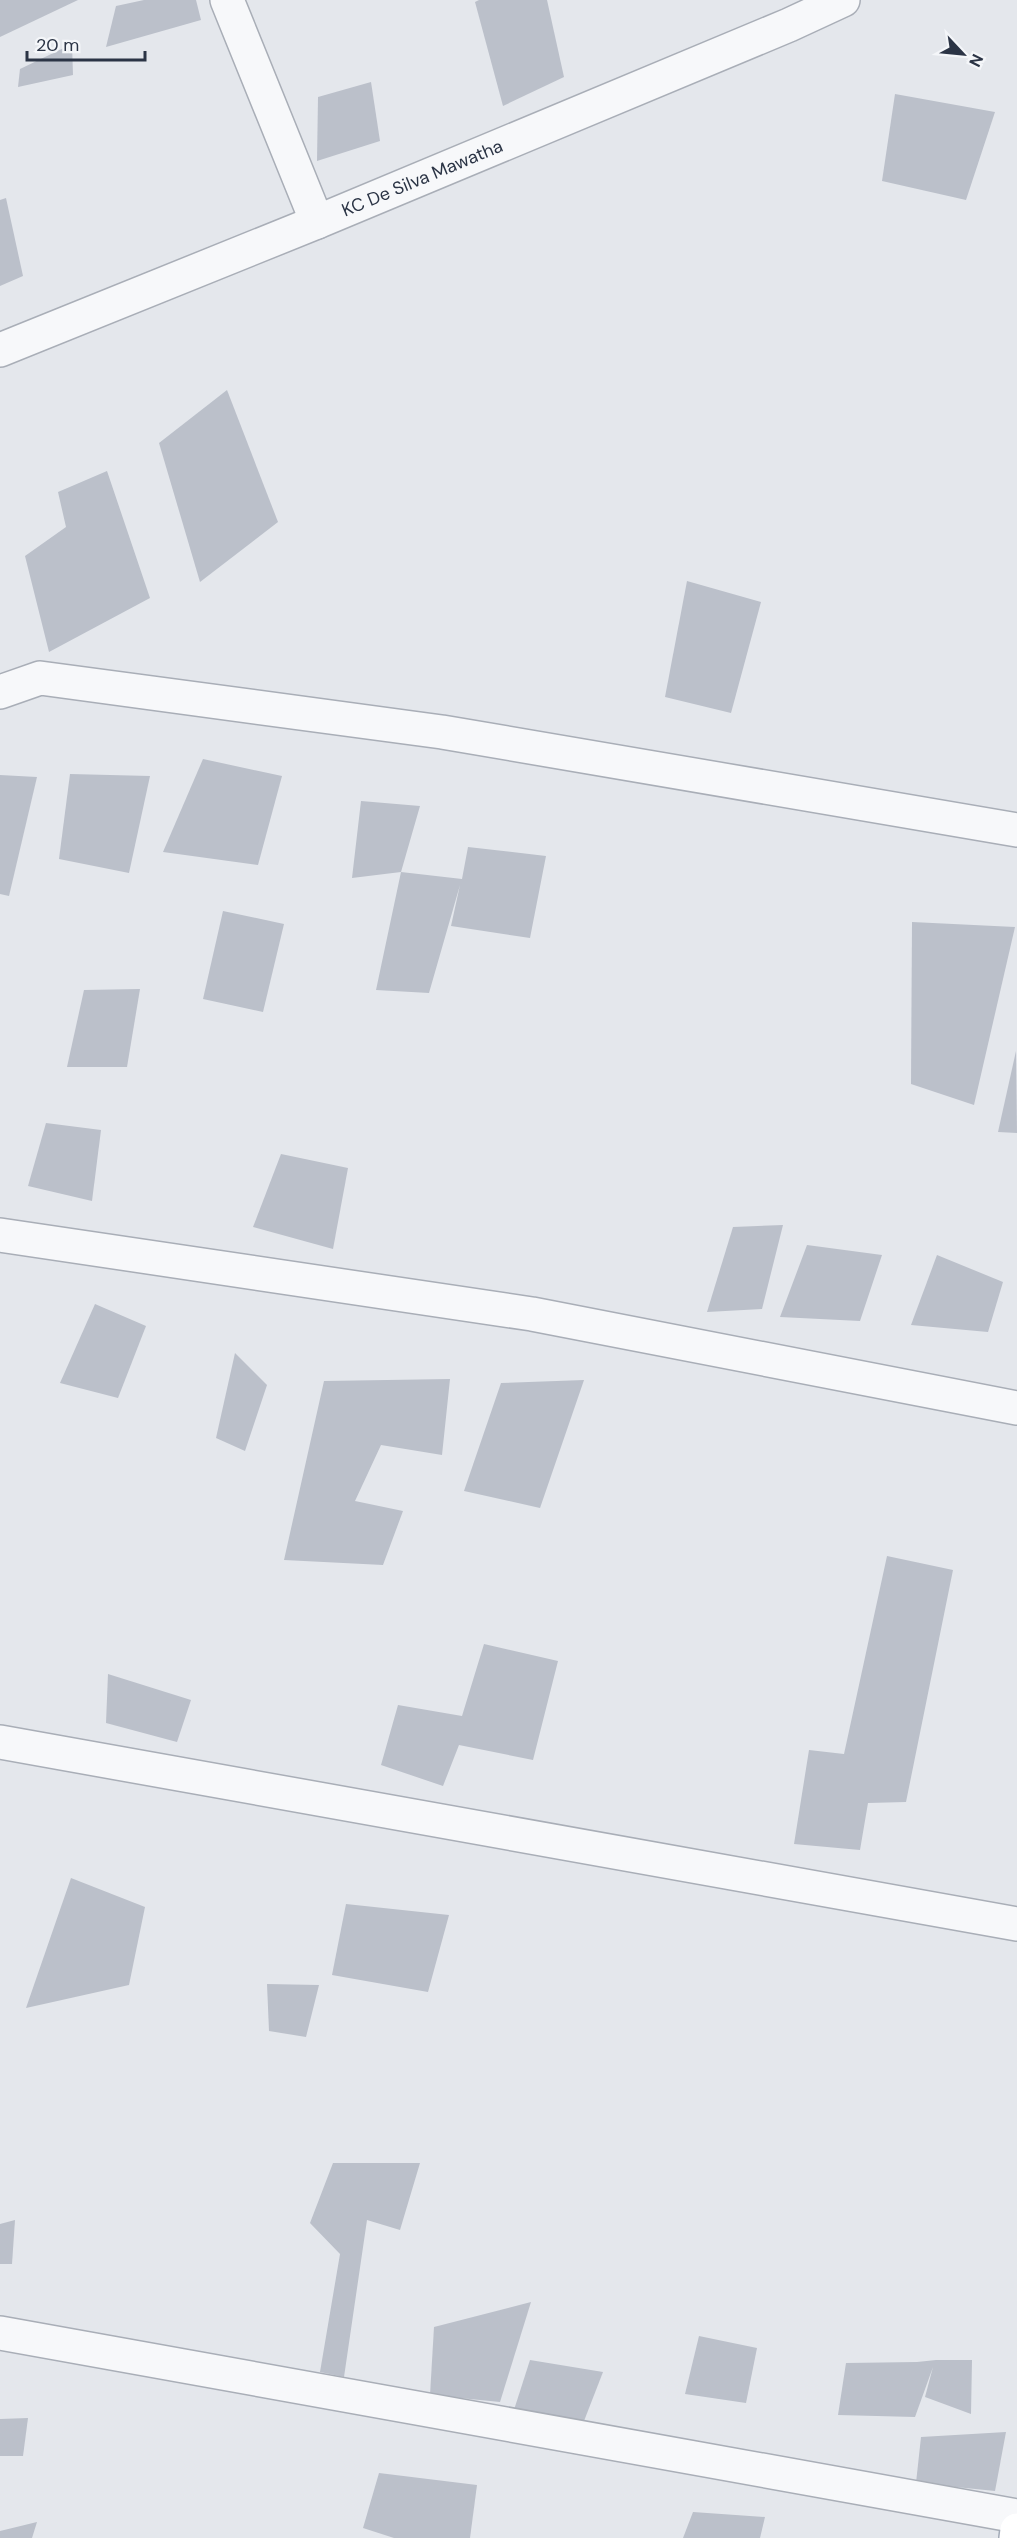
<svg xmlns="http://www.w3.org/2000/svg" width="1017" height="2538" font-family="'DM Sans',sans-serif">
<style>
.building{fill:#bbc0ca}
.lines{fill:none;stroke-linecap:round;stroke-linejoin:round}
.street-casing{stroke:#a9aeb7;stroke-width:36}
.primary-casing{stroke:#a3abb8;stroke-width:36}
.street{stroke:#f7f8fa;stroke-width:33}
.primary{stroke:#fff;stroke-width:33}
.labels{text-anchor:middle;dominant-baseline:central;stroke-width:4.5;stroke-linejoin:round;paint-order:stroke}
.street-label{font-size:18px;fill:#2b3445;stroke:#f4f6f9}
</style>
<rect width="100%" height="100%" fill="#e4e7ec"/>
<g class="building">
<path d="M0 0H78L0 37Z"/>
<path d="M144 0H196L201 20 106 47 116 6Z"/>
<path d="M479 0H547L564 77 503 106 475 2Z"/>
<path d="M72 44 73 75 18 87 20 69Z"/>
<path d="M371 82 380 141 317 161 318 97Z"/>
<path d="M895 94 995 112 966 200 882 181Z"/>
<path d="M6 198 23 276 0 286V200Z"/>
<path d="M227 390 278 522 200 582 159 443Z"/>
<path d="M107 471 150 598 49 652 25 556 66 527 58 492Z"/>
<path d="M687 581 761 602 731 713 665 697Z"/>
<path d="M203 759 282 776 258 865 163 852Z"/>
<path d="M70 774 150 776 129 873 59 859Z"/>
<path d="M0 775 37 777 9 896 0 894Z"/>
<path d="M361 801 420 806 401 872 462 879 468 847 546 856 530 938 451 926 460 885 429 993 376 990 401 872 352 878Z"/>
<path d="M223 911 284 924 263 1012 203 999Z"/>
<path d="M912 922 1015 927 974 1105 911 1084Z"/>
<path d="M140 989 127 1067H67L84 990Z"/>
<path d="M1016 1051 1017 1133 998 1132Z"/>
<path d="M46 1123 101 1130 92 1201 28 1186Z"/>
<path d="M281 1154 348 1168 333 1249 253 1227Z"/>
<path d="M783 1225 762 1309 707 1312 733 1227Z"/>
<path d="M807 1245 882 1255 860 1321 780 1317Z"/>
<path d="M937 1255 1003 1282 988 1332 911 1325Z"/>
<path d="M95 1304 146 1326 118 1398 60 1383Z"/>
<path d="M235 1353 267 1385 245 1451 216 1438Z"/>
<path d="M450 1379 442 1455 381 1445 355 1501 403 1511 383 1565 284 1560 324 1381Z"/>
<path d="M584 1380 540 1508 464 1491 501 1383Z"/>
<path d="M887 1556 953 1570 906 1802 868 1803 860 1850 794 1844 809 1750 844 1754Z"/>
<path d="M484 1644 558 1661 533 1760 459 1745 443 1786 381 1765 398 1705 462 1716Z"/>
<path d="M108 1674 191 1700 177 1742 106 1723Z"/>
<path d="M71 1878 145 1907 129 1985 26 2008Z"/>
<path d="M346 1904 449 1915 428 1992 332 1975Z"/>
<path d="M267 1984 319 1985 306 2037 269 2031Z"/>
<path d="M333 2163H420L400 2230 367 2220 344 2377 320 2372 340 2254 310 2223Z"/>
<path d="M15 2220 12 2264H0V2224Z"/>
<path d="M531 2302 500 2402 430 2395 434 2327Z"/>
<path d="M699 2336 757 2348 746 2403 685 2394Z"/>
<path d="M530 2360 603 2372 584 2421 513 2413Z"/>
<path d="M936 2360H972L971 2414 925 2397 933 2367 915 2417 838 2415 846 2363 917 2362Z"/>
<path d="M28 2418 23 2456H0V2419Z"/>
<path d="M1006 2432 995 2491 916 2483 921 2437Z"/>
<path d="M379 2473 477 2485 470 2538H394L363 2528Z"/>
<path d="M693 2512 765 2517 760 2538H683Z"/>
<path d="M37 2522 32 2538H0V2531Z"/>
</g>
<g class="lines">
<defs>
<g id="street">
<path d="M227 0 317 222"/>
<path id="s1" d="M0 350 317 222 789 25 843 0"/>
<path d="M0 692 40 678 442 732 1017 830"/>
<path d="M0 1235 532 1314 1017 1408"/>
<path d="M0 1742 1017 1924"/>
<path d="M0 2333 1017 2516"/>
</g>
<path id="primary" d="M1016 2538 1017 2530"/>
</defs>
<use href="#street" class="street-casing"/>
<use href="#primary" class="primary-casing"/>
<use href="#street" class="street"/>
<use href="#primary" class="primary"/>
</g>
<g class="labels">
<g class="street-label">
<text stroke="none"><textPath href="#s1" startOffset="456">KC De Silva Mawatha</textPath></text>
</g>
</g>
<g transform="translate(963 54) rotate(116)" stroke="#f4f6f9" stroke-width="4.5" paint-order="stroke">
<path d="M0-4.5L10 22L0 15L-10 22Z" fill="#2b3445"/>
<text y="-9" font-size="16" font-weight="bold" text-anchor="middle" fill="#2b3445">N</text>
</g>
<path d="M27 51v9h118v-9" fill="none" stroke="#2b3445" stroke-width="3"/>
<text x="36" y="51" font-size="18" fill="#2b3445" stroke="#f4f6f9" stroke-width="4.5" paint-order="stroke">20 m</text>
</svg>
